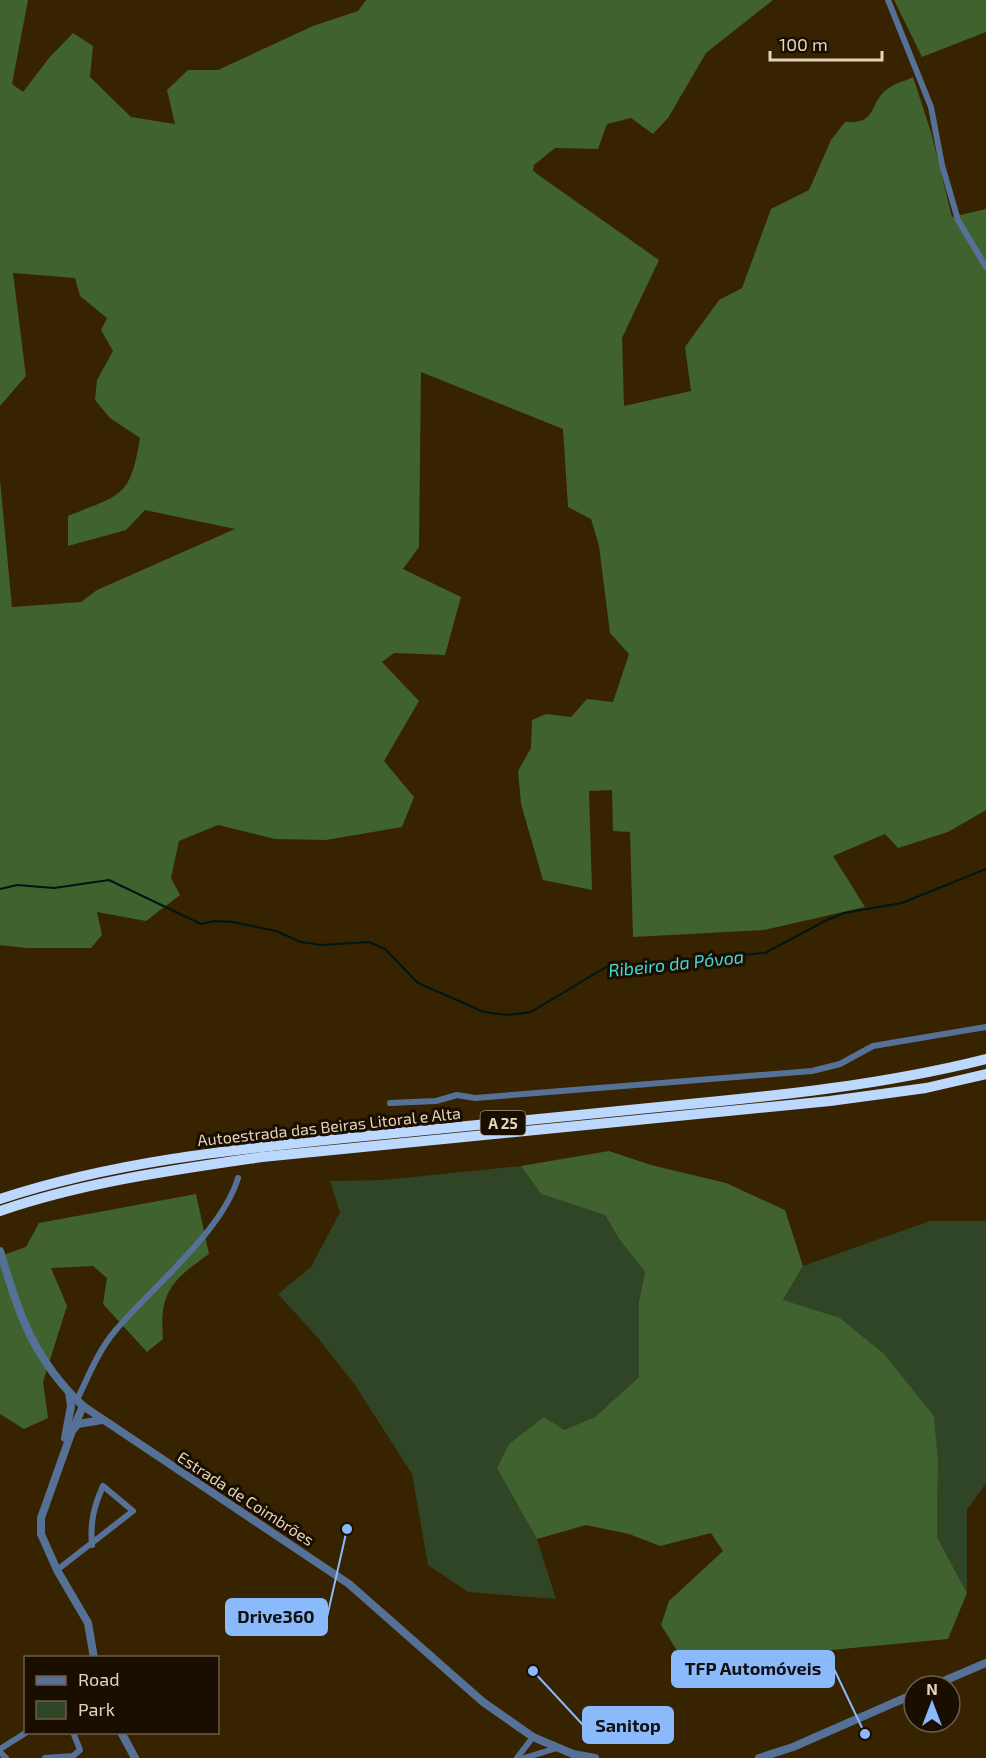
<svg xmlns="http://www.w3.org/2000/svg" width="986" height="1758" font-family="'Exo 2',sans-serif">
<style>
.green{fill:#304426}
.forest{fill:#3f622e}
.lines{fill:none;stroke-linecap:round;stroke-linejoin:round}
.stream{stroke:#001616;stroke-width:2}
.minor{stroke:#567197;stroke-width:6}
.tertiary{stroke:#567197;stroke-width:8}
.motorway{stroke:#bdd8fe;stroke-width:10}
.labels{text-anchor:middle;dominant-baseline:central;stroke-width:6;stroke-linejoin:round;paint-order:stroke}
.shield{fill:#190e00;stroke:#a89984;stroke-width:1.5}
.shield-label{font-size:15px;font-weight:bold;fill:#e5d4bc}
.street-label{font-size:16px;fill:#e5d4bc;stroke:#190e00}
.water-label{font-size:18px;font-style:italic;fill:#45d6d8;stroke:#190e00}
.leader{fill:none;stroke:#8abafc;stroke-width:2}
.callout-dot{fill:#8abafc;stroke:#190e00;stroke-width:2}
.callout{fill:#8abafc;stroke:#8abafc;stroke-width:2}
.callout-label{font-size:18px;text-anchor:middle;font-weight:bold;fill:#111}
</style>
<rect width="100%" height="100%" fill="#372300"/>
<g class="green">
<path d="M521 1166 541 1194 605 1215 619 1239 645 1272 639 1301V1377L595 1417 564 1430 498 1468 537 1539 556 1599 468 1592 428 1565 412 1474 355 1385 318 1338 278 1294 311 1267 340 1212 330 1181 384 1180Z"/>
<path d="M930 1221H986V1483L967 1510V1593L937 1537 938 1463 783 1300 803 1266Z"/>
</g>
<g class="forest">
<path d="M0 0H28L12 84 23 92 49 58 73 33 93 46 90 77 131 117 175 124 167 90 188 70H218L313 26 358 11 366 0H773L706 53 668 118 653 134 631 118 607 124 598 149 555 148 534 165 533 170 537 174 659 260 622 338 624 406 691 391 685 347 719 300 742 288 771 209 809 190 831 140 845 122C878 124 868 105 886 90 893 84 905 81 913 77L931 132 952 217 986 209V810L948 832 898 848 885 834 833 856 865 907 764 930 633 937 630 832 613 831 612 790 589 791 592 890 543 880 521 804 518 771 531 748 532 720 546 714 571 717 587 699 613 702 629 654 610 633 599 546 591 519 568 507 563 429 421 372 419 547 403 569 461 597 445 655 394 653 382 662 419 701 384 761 414 797 402 827 326 840 275 839 218 825 179 841 171 878 180 895 146 921 97 912 102 935 91 948H27L0 945V480L12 607 81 602 97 590 235 529 145 510 126 530 68 546V516C121 494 130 499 140 438L110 418 95 400 97 380 113 351 101 330 107 318 80 296 75 278 13 273 26 376 0 406Z"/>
<path d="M894 0H986V32L922 57Z"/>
<path d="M609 1151 651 1165 726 1183 785 1210 803 1266 783 1300 840 1318 884 1354 934 1416 938 1462 937 1537 967 1593 948 1639 705 1662 681 1657 661 1625 669 1601 723 1551 711 1533 660 1546 629 1534 586 1525 537 1539 497 1468 509 1444 544 1417 564 1430 595 1417 639 1377V1301L645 1272 619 1239 605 1215 541 1194 521 1166Z"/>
<path d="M196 1194 209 1254C172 1280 159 1292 163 1339L147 1352 103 1304 107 1278 93 1266 51 1268 67 1306 43 1382 48 1418 24 1429 0 1414V1256L26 1247 39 1223Z"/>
</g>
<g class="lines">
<path class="stream" d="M0 889 17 885 54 888 109 880 201 924 214 921 233 922 276 931 301 942 321 945 369 942 385 949 418 983 484 1012 507 1015 531 1012 606 967 765 953 825 921 844 913 902 903 986 869"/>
<g class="minor">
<path d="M888 0 931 107 942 165 958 220 986 267"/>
<path d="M390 1103 436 1101 457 1095 475 1098 812 1071 840 1064 873 1046 986 1027"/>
<path d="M77 1400C88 1377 98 1351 115 1331 151 1288 222 1232 238 1178"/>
<path d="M57 1570 133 1511 103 1486C94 1506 90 1522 92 1545"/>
<path d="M0 1749 27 1732"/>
<path d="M0 1752 6 1758"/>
<path d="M45 1758 73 1756 80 1750 73 1732"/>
<path d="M517 1758 533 1737"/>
<path d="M524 1758 557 1748"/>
</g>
<g class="tertiary">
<path d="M0 1251C19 1314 33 1359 83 1406L349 1584 483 1702 533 1737 573 1754 595 1758"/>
<path d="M74 1427 83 1406"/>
<path d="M65 1438 71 1406 69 1393"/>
<path d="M94 1658 88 1623 57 1570 41 1534V1518L72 1431 78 1424 102 1420"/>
<path d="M932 1686 986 1663"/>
<path d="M121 1732 135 1758"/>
<path d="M759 1758 793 1747 914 1694"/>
</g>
<g class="motorway">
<path d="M0 1199C112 1162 228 1150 345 1138 453 1128 561 1117 669 1106 776 1096 882 1085 986 1059"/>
<path d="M0 1211C85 1182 173 1170 262 1157L830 1101 926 1088 986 1074"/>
</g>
</g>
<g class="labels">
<rect class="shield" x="480.5" y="1111" width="45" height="24" rx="4.5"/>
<g class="shield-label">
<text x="503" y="1123">A 25</text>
</g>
<g class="street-label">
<text transform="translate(329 1126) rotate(-6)">Autoestrada das Beiras Litoral e Alta</text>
<text transform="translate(246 1498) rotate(33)">Estrada de Coimbrões</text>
</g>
<g class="water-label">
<text transform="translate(676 963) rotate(-6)">Ribeiro da Póvoa</text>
</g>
</g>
<path class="leader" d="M347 1529L327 1617M865 1734L834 1669M533 1671L583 1725"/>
<g class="callout-dot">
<circle cx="347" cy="1529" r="6"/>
<circle cx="865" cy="1734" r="6"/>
<circle cx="533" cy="1671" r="6"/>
</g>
<g class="callout">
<rect x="226" y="1599" width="101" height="36" rx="6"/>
<rect x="672" y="1651" width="162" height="36" rx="6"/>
<rect x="583" y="1707" width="90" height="36" rx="6"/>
</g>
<g class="callout-label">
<text x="276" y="1623">Drive360</text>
<text x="753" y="1675">TFP Automóveis</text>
<text x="628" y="1732">Sanitop</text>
</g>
<rect x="24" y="1656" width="195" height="78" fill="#190e00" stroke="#6b5d4b" stroke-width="1.5"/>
<rect x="36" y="1676" width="30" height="9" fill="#567197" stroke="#6b5d4b" stroke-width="1.5"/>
<text x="78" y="1686" font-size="18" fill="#e5d4bc">Road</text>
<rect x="36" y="1701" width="30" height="18" fill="#304426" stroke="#6b5d4b" stroke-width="1.5"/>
<text x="78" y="1716" font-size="18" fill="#e5d4bc">Park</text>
<g transform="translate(932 1704)"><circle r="28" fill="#190e00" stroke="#6b5d4b" stroke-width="1.5"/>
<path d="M0-4.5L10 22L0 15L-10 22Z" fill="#8abafc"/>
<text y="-9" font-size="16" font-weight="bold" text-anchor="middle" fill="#e5d4bc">N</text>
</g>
<path d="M770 51v9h112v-9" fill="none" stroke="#e5d4bc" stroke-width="3"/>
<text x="779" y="51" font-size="18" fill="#e5d4bc" stroke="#190e00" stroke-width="4.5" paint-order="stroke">100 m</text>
</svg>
